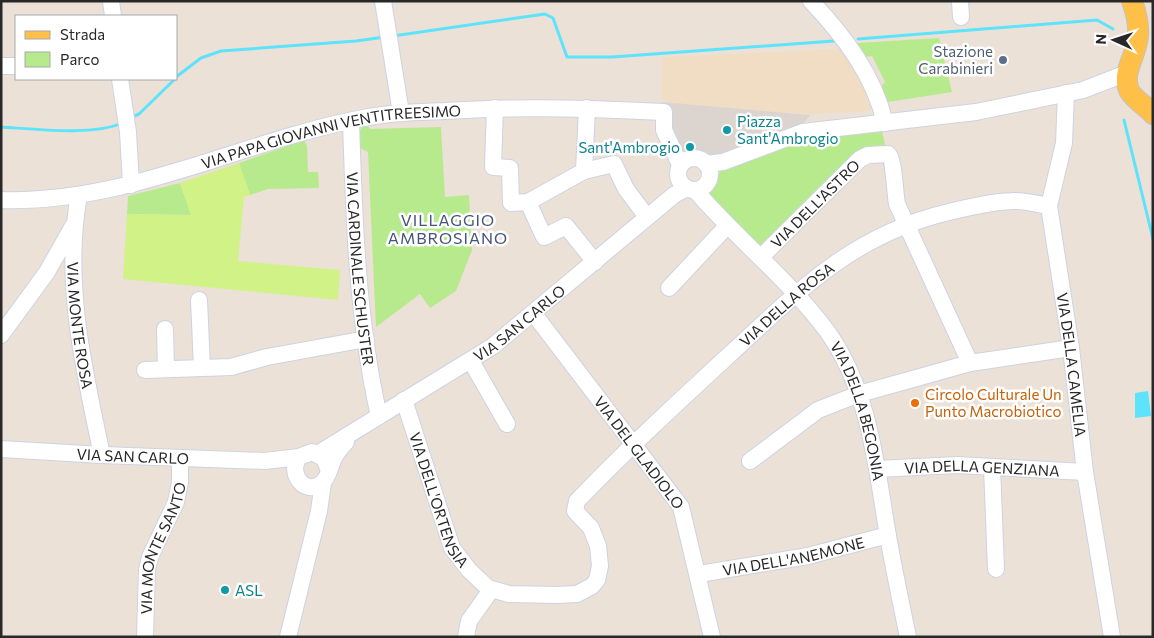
<svg xmlns="http://www.w3.org/2000/svg" width="1154" height="638" font-family="Commissioner,sans-serif">
<style>
.education{fill:#f0ddc4}
.green{fill:#b7ea8d}
.pitch{fill:#d1f287}
.plaza{fill:#dcd5cf}
.water{fill:#5de3fb}
.lines{fill:none;stroke-linecap:round;stroke-linejoin:round}
.stream{stroke:#5de3fb;stroke-width:3}
.minor-casing{stroke:#ccd3e3;stroke-width:18}
.major-casing{stroke:#c3c3c3;stroke-width:22}
.minor{stroke:#fff;stroke-width:16}
.major{stroke:#ffc049;stroke-width:20}
.service-dot{fill:#5c6f8a;stroke:#fff;stroke-width:2}
.culture-dot{fill:#0f9aa8;stroke:#fff;stroke-width:2}
.food-dot{fill:#e8710a;stroke:#fff;stroke-width:2}
.labels{text-anchor:middle;dominant-baseline:central;stroke-width:5;stroke-linejoin:round;paint-order:stroke}
.service-label{font-size:15px;fill:#4e5e75;stroke:#fff;text-anchor:end}
.culture-label{font-size:15px;fill:#0d838f;stroke:#fff;text-anchor:start}
.street-label{font-size:15px;fill:#282828;stroke:#fff}
.food-label{font-size:15px;fill:#c56008;stroke:#fff;text-anchor:start}
.neighbourhood-label{font-size:16px;letter-spacing:1px;fill:#44547d;stroke:#fff}
</style>
<rect width="100%" height="100%" fill="#ece1d7"/>
<path class="education" d="M842 49 869 97 872 107 868 111 809 114 676 105 661 98 662 57Z"/>
<g class="green">
<path d="M939 38 952 92 888 102 881 87 885 82 872 56 865 57 857 43Z"/>
<path d="M365 122 370 129 441 127 445 197 469 195 472 250 456 291 430 308 420 294 376 327 368 152 358 147V134Z"/>
<path d="M882 131 886 149 868 151 763 248 708 193 717 180 720 171 798 139Z"/>
<path d="M304 140 307 146 308 172H318L319 188 268 189 250 195 239 163Z"/>
<path d="M180 183 191 215 127 214 128 196Z"/>
</g>
<path class="pitch" d="M239 163 250 195 244 197 238 261 340 270 338 300 123 279 127 214 191 215 180 183Z"/>
<path class="plaza" d="M663 102 810 115 805 122 723 159 684 155 677 150Z"/>
<path class="water" d="M1148 391 1151 416 1135 418V393Z"/>
<g class="lines">
<g class="stream">
<path d="M393 36 545 14 553 18 567 57H612L834 41"/>
<path d="M858 39 1097 20 1113 29"/>
<path d="M176 77 201 58 221 51 356 41 385 37"/>
<path d="M132 117 139 114 175 79"/>
<path d="M1124 120 1153 239"/>
<path d="M1 127C34 129 93 136 122 123"/>
</g>
<defs>
<g id="minor">
<path d="M111 1 113 16"/>
<path d="M383 1 401 113"/>
<path d="M811 1C844 36 874 75 885 123"/>
<path d="M960 1 961 17"/>
<path d="M1 66H16"/>
<path d="M120 79 128 132 131 185"/>
<path id="s1" d="M1066 93 1064 143 1049 206 1071 348 1085 472 1112 637"/>
<path d="M495 108 493 167 510 168 511 203 528 202"/>
<path d="M587 108 584 171 528 202 544 237 566 226 595 262"/>
<path id="s2" d="M351 121C354 219 357 319 379 416"/>
<circle cx="694" cy="174" r="16"/>
<path d="M706 164 723 162 803 132 976 112 1083 90 1127 73"/>
<path d="M584 171 614 164 626 189 647 217"/>
<path id="s3" d="M695 190C737 239 788 279 827 331 870 391 876 466 888 536 894 570 901 603 908 637"/>
<path id="s4" d="M79 195C63 282 84 370 102 455"/>
<path id="s5" d="M1 200C130 204 245 139 369 117 394 112 420 112 445 111 518 106 591 108 664 112V130L680 165"/>
<path id="s6" d="M761 257 860 159 868 155 888 154C894 158 895 194 897 204L970 363"/>
<path d="M669 288 727 226"/>
<path d="M199 300 202 368"/>
<path id="s7" d="M534 314 681 507 712 637"/>
<path d="M165 329 166 369"/>
<path d="M1 335 47 272 73 226"/>
<path d="M471 361 507 424"/>
<path d="M145 370 231 367 267 357 366 339"/>
<path id="s8" d="M404 400 452 548 469 570 488 588 509 594 556 595 577 594 592 586 597 580 600 566 598 546 591 528 575 511 577 501C625 451 676 404 727 357 798 292 851 235 949 212 969 207 990 202 1012 201 1024 200 1037 204 1049 206"/>
<path id="s9" d="M1 449 102 455 265 461 299 457"/>
<path id="s10" d="M319 453 493 346 674 195 687 188"/>
<path d="M750 461 818 410 859 394 970 363 1071 348"/>
<path d="M992 467 996 569"/>
<path id="s11" d="M878 469 957 465 1085 472"/>
<path d="M329 471 324 458 312 452 299 457C287 473 305 497 322 483 329 477 330 466 334 458 337 452 341 447 346 442"/>
<path id="s12" d="M699 574 808 556 888 535"/>
<path id="s13" d="M145 637 147 570 150 557 176 502 180 482V458"/>
<path d="M288 637 319 511 323 483"/>
<path d="M466 637 469 621 491 590"/>
</g>
<path id="major" d="M1132 1C1136 12 1139 24 1138 36 1137 55 1120 74 1130 92 1136 101 1146 106 1153 114"/>
</defs>
<use href="#minor" class="minor-casing"/>
<use href="#major" class="major-casing"/>
<use href="#minor" class="minor"/>
<use href="#major" class="major"/>
</g>
<circle class="service-dot" cx="1003" cy="60" r="5"/>
<g class="culture-dot">
<circle cx="727" cy="130" r="5"/>
<circle cx="690" cy="147" r="5"/>
<circle cx="225" cy="590" r="5"/>
</g>
<circle class="food-dot" cx="915" cy="403" r="5"/>
<g class="labels">
<g class="service-label">
<text x="993" y="51">Stazione<tspan x="993" dy="17">Carabinieri</tspan></text>
</g>
<g class="culture-label">
<text x="737" y="121">Piazza<tspan x="737" dy="17">Sant'Ambrogio</tspan></text>
<text x="680" y="147" text-anchor="end">Sant'Ambrogio</text>
<text x="235" y="590">ASL</text>
</g>
<g class="street-label">
<text stroke="none"><textPath href="#s5" startOffset="338">VIA PAPA GIOVANNI VENTITREESIMO</textPath></text>
<text stroke="none"><textPath href="#s6" startOffset="76">VIA DELL'ASTRO</textPath></text>
<text stroke="none"><textPath href="#s2" startOffset="148">VIA CARDINALE SCHUSTER</textPath></text>
<text stroke="none"><textPath href="#s8" startOffset="699">VIA DELLA ROSA</textPath></text>
<text stroke="none"><textPath href="#s10" startOffset="239">VIA SAN CARLO</textPath></text>
<text stroke="none"><textPath href="#s4" startOffset="131">VIA MONTE ROSA</textPath></text>
<text stroke="none"><textPath href="#s1" startOffset="275">VIA DELLA CAMELIA</textPath></text>
<text stroke="none"><textPath href="#s3" startOffset="280">VIA DELLA BEGONIA</textPath></text>
<text stroke="none"><textPath href="#s7" startOffset="174">VIA DEL GLADIOLO</textPath></text>
<text stroke="none"><textPath href="#s9" startOffset="132">VIA SAN CARLO</textPath></text>
<text stroke="none"><textPath href="#s11" startOffset="104">VIA DELLA GENZIANA</textPath></text>
<text stroke="none"><textPath href="#s8" startOffset="106">VIA DELL'ORTENSIA</textPath></text>
<text stroke="none"><textPath href="#s13" startOffset="92">VIA MONTE SANTO</textPath></text>
<text stroke="none"><textPath href="#s12" startOffset="96">VIA DELL'ANEMONE</textPath></text>
</g>
<g class="food-label">
<text x="925" y="394">Circolo Culturale Un<tspan x="925" dy="17">Punto Macrobiotico</tspan></text>
</g>
<g class="neighbourhood-label">
<text x="448" y="219">VILLAGGIO<tspan x="448" dy="18">AMBROSIANO</tspan></text>
</g>
</g>
<rect width="1154" height="638" fill="none" stroke="#282828" stroke-width="5"/>
<rect x="15" y="15" width="162" height="65" fill="#ffffff" stroke="#a9a9a9"/>
<rect x="25" y="31" width="25" height="8" fill="#ffc049" stroke="#a9a9a9"/>
<text x="60" y="40" font-size="15" fill="#282828">Strada</text>
<rect x="25" y="52" width="25" height="15" fill="#b7ea8d" stroke="#a9a9a9"/>
<text x="60" y="65" font-size="15" fill="#282828">Parco</text>
<g transform="translate(1114 40) rotate(273)" stroke="#ffffff" stroke-width="4" paint-order="stroke">
<path d="M0-4L9 19L0 12L-9 19Z" fill="#282828"/>
<text y="-8" font-size="14" font-weight="bold" text-anchor="middle" fill="#282828">N</text>
</g>
</svg>
